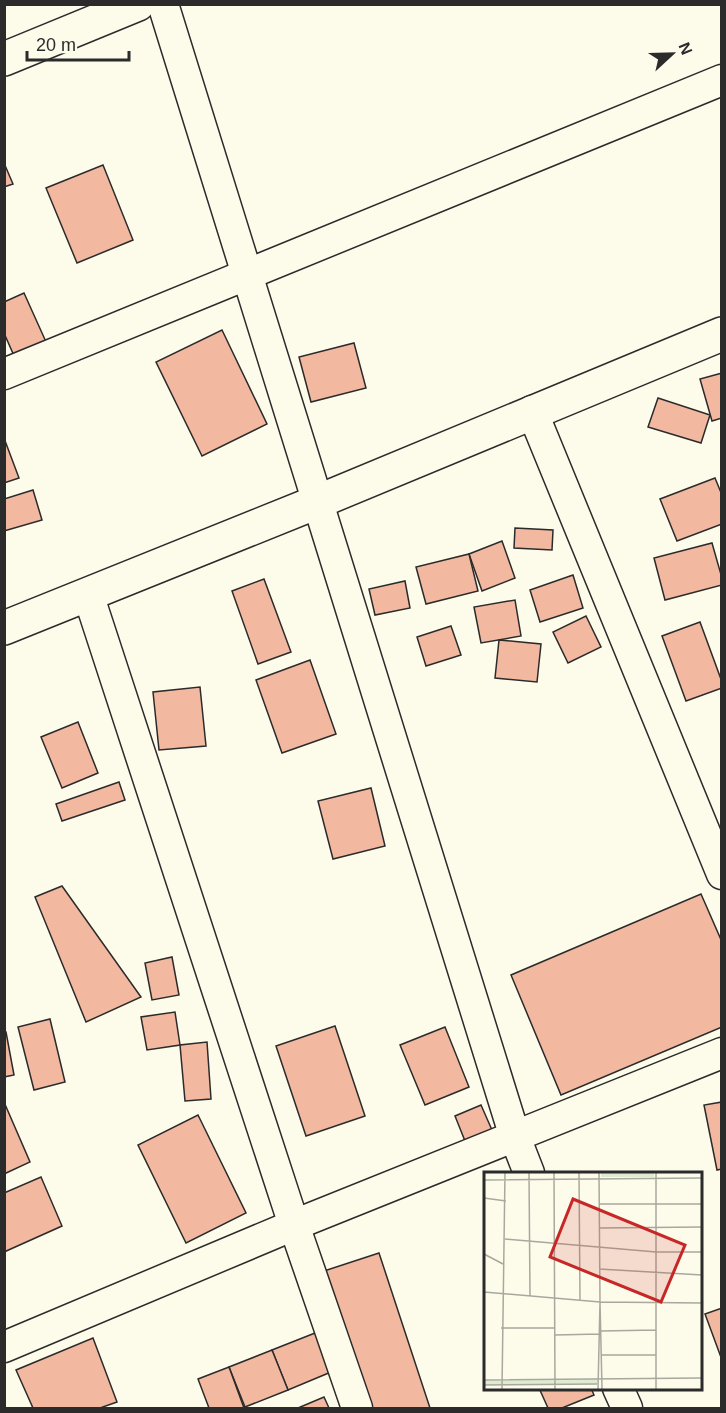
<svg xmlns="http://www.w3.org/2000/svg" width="726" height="1413" font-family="Helvetica,sans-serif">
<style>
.building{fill:#f2b8a0;stroke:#2b2b2b;stroke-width:1.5}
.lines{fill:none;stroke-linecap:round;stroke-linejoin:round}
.minor-casing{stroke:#2b2b2b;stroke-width:33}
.tertiary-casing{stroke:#2b2b2b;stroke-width:36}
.minor{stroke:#fdfbea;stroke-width:30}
.tertiary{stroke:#fdfbea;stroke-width:33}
.inset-road{fill:none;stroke:#a9a89e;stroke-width:1.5}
.view{fill:#c62828;fill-opacity:0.15;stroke:#c62828;stroke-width:3}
.inset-edge{fill:none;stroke:#2b2b2b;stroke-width:3}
</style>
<rect width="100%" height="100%" fill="#fdfbea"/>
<g class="building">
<path d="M4 163 13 184 4 187Z"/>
<path d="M103 165 133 240 77 263 46 188Z"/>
<path d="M24 293 47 344 15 358 4 333V302Z"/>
<path d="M222 330 267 424 202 456 156 362Z"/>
<path d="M354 343 366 388 311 402 299 357Z"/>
<path d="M722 373V418L712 421 700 379Z"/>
<path d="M658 398 710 415 701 443 648 427Z"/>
<path d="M4 438 19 478 4 483Z"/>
<path d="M715 478 722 495V524L677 541 660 499Z"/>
<path d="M33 490 42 520 4 531V499Z"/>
<path d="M515 528 553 530 552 550 514 548Z"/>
<path d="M502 541 515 578 482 591 469 554Z"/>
<path d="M712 543 722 578V585L665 600 654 558Z"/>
<path d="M469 554 478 591 426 604 416 567Z"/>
<path d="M573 575 583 608 540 622 530 590Z"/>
<path d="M264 579 291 652 258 664 232 591Z"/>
<path d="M405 581 410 608 375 615 369 589Z"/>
<path d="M515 600 521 636 481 643 474 607Z"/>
<path d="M586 616 601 647 568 663 553 632Z"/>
<path d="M700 622 722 682V688L686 701 662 636Z"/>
<path d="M451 626 461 655 426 666 417 637Z"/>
<path d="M499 640 541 644 537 682 495 678Z"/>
<path d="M310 660 336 734 282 753 256 680Z"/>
<path d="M200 687 206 746 159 750 153 692Z"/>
<path d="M78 722 98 773 62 788 41 737Z"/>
<path d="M119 782 125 800 62 821 56 804Z"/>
<path d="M371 788 385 846 333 859 318 801Z"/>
<path d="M62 886 141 997 86 1022 35 897Z"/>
<path d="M701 894 722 942V1027L561 1095 511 975Z"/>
<path d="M172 957 179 995 152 1000 145 963Z"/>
<path d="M175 1012 180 1045 147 1050 141 1017Z"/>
<path d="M50 1019 65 1082 34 1090 18 1027Z"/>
<path d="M335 1026 365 1116 306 1136 276 1046Z"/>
<path d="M445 1027 469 1087 425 1105 400 1045Z"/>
<path d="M4 1032H6L14 1075 4 1077Z"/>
<path d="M207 1042 211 1099 185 1101 180 1045Z"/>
<path d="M4 1102 30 1162 4 1174Z"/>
<path d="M722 1102V1169L717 1170 704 1105Z"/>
<path d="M481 1105 492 1130 465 1141 455 1116Z"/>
<path d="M198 1115 246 1213 186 1243 138 1145Z"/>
<path d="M41 1177 62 1226 4 1252V1193Z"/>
<path d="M379 1253 430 1408H365L321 1272Z"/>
<path d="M722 1308V1360L705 1314Z"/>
<path d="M315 1333 331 1372 288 1390 272 1350Z"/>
<path d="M93 1338 117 1402 100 1408H33L16 1370Z"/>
<path d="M272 1350 288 1390 245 1407 229 1367Z"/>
<path d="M229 1367 244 1408H209L198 1379Z"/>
<path d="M539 1388H591L594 1395 562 1408H548Z"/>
<path d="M324 1397 329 1408H298Z"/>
</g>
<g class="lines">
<defs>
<g id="minor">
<path d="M163 4 515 1137 529 1173"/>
<path d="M4 374 722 80"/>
<path d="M532 411 722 874"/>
<path d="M88 594 294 1225 357 1408"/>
<path d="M4 1347 294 1225 722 1053"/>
<path d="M618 1388 627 1408"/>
</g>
<g id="tertiary">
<path d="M4 59 138 4"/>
<path d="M4 628 317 502 722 334"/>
</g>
</defs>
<use href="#minor" class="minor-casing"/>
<use href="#tertiary" class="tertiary-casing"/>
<use href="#minor" class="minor"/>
<use href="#tertiary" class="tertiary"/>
</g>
<g transform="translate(484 1172)">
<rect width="218" height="218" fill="#fdfbea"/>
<path d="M114 207V212L0 213V208Z" fill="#deebd1"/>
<path d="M117 0H170V5H117Z" fill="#deebd1"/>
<path class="inset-road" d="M45 0 46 124M70 0 71 217M95 0 96 128M115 0 116 130M172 0V217M0 8 218 6M0 26 22 29M115 32H218M115 56 218 55M21 67 172 80H218M0 82 19 92M115 97 218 103M0 120 116 130 218 131M17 156H71M117 159 172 158M71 163 116 162M117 183H172M0 208 218 206M0 213 113 212M18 217 21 0M114 217 116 130 118 217"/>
<path class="view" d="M89 27 201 73 177 130 66 85Z"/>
<rect width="218" height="218" class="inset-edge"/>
</g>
<rect width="726" height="1413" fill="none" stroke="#2b2b2b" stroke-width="12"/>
<g transform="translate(672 54) rotate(68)" stroke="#fdfbea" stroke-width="4.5" paint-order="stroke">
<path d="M0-4.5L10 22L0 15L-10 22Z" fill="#2b2b2b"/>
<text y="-9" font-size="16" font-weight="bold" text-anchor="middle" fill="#2b2b2b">N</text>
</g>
<path d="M27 51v9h102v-9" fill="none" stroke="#2b2b2b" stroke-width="3"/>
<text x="36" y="51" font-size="18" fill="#2b2b2b" stroke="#fdfbea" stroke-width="4.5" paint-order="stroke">20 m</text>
</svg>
